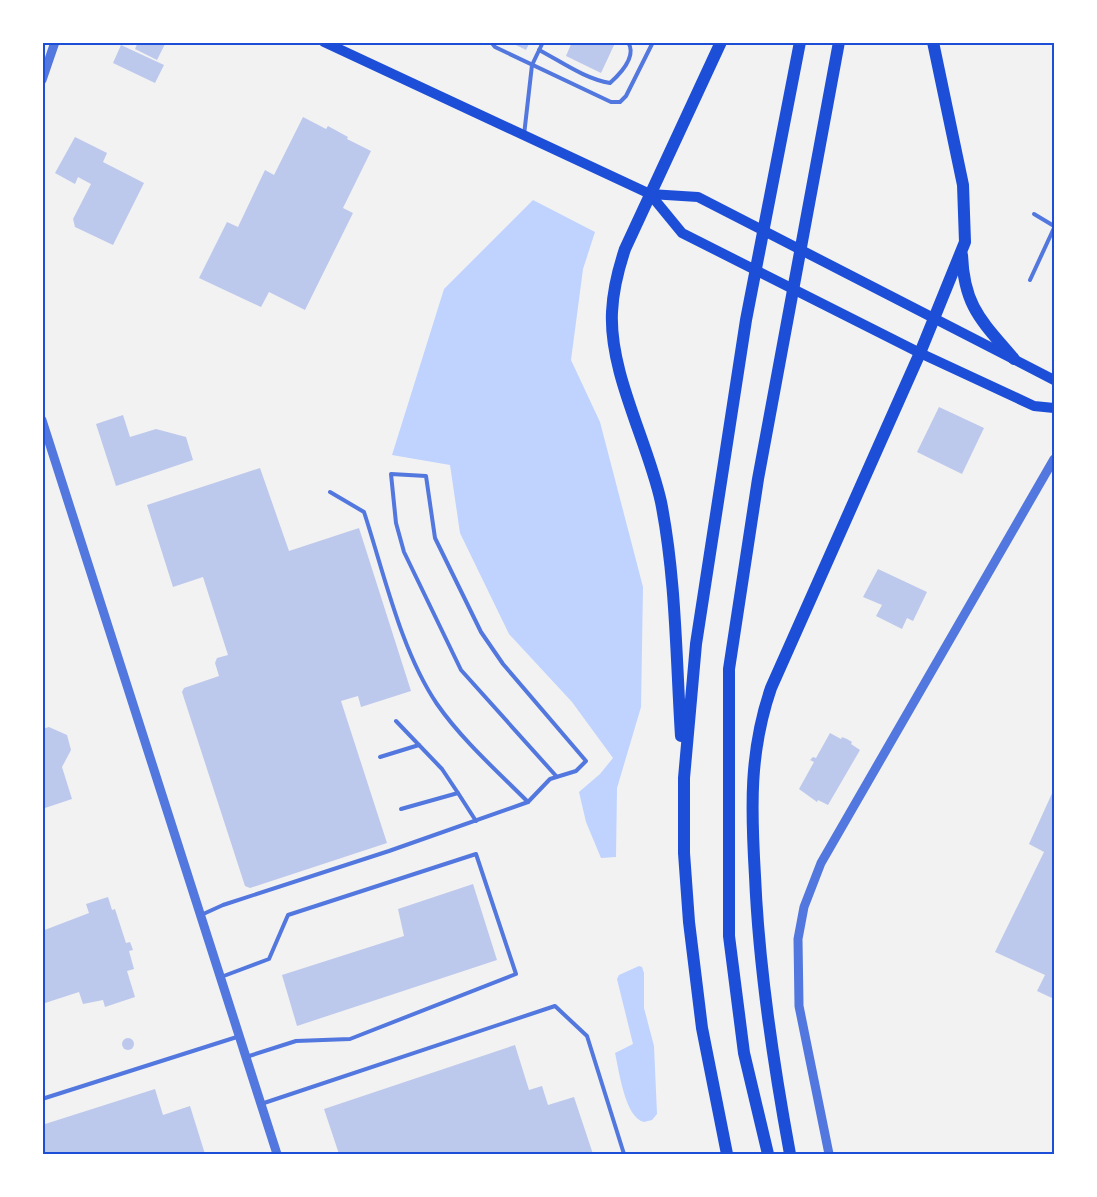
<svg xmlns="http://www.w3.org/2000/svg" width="1097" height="1197" font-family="Ubuntu,sans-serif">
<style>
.water{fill:#bfd3fe}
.building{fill:#bdc9ec}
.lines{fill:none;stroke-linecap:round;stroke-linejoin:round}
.service{stroke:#5277de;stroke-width:4}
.tertiary{stroke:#5277de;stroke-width:9}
.secondary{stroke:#1d4ed8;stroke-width:10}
.motorway{stroke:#1d4ed8;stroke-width:12}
.neatline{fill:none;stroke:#1d4ed8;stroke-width:2}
</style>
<rect width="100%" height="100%" fill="#f2f2f2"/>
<g class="water">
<path d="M533 200 595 232 583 269 571 360 600 422 643 587 641 707 617 788 616 857 601 858 586 822 579 792 600 774 613 758 572 702 509 634 460 533 450 465 392 455 444 289Z"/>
<path d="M639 966 642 967 644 973V1008L654 1046 657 1114 652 1120 644 1122C625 1118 619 1070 615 1053L633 1044 617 979 619 975Z"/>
</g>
<g class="building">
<path d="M138 42H166L157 60 135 49Z"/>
<path d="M510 42H530L526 50Z"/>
<path d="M572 42H613L615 43 601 73 566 56Z"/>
<path d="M121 45 164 65 155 83 113 63Z"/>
<path d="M303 117 326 129 328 126 348 137 347 139 371 151 343 208 353 213 305 310 269 292 261 307 199 278 227 222 238 227 265 170 274 175Z"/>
<path d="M75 137 107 153 103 162 144 183 113 245 75 227 73 219 91 184 78 177 75 184 55 173Z"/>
<path d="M939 407 984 428 962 474 917 452Z"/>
<path d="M123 415 130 437 156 429 186 437 193 460 116 486 96 424Z"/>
<path d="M260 468 289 551 359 528 411 691 361 707 358 696 341 701 387 843 250 888 245 886 182 692 184 688 219 676 215 663 217 658 228 655 203 577 173 587 147 505Z"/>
<path d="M878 569 927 592 913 621 907 618 902 629 876 616 882 605 863 597Z"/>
<path d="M49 727 67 735 71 750 62 767 72 799 42 809V729Z"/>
<path d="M830 733 841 739 842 737 847 739 852 742 851 744 860 750 828 805 818 800 817 802 799 789 814 762 810 760 813 757 816 758Z"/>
<path d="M1054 789V999L1037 991 1045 975 995 952 1044 852 1029 844Z"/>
<path d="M473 884 497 960 297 1026 282 975 404 936 398 909Z"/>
<path d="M108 897 112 910 115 909 126 943 130 942 133 950 129 951 134 969 127 971 135 997 105 1007 103 1000 83 1004 79 992 42 1004V931L89 913 86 904Z"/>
<circle cx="128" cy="1044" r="6"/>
<path d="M515 1045 529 1090 542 1086 548 1105 574 1097 593 1154H339L324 1109Z"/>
<path d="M155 1089 163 1115 190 1106 205 1154H42V1125Z"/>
</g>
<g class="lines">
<g class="service">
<path d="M491 42 495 47 611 102H620L626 96 653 42"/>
<path d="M539 50C562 62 585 79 610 83 620 74 637 56 628 42"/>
<path d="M524 135 532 65 543 42"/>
<path d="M1034 214 1054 226"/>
<path d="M1030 280 1054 228"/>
<path d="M396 721 442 769 458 793"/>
<path d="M380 757 419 745"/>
<path d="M528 802 550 779 576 771 586 761 503 664 481 632 435 538 426 476 391 474 396 523 404 552 461 670 557 777"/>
<path d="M401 809 458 793 476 821"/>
<path d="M201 915 223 905 389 851 528 802C497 771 462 740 437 704 401 651 384 573 364 512L330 492"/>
<path d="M221 977 269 959 288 915 476 854 516 974 350 1039 296 1041 246 1057"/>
<path d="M42 1099 240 1036"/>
<path d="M261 1104 555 1006 587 1036 624 1154"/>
</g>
<g class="tertiary">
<path d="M42 80 55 42"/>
<path d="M42 420 277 1154"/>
<path d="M829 1154 799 1006 798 939 804 907 821 863 1054 459"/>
</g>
<g class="secondary">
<path d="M324 42 650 194 698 197 1054 380"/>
<path d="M650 194 682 233 920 353 1034 406 1054 408"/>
</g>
<g class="motorway">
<path d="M962 255C964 307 982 321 1014 359"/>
<path d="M681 736C676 658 676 578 661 502 648 442 609 373 612 312 613 290 618 270 625 249L721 42"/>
<path d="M727 1154 702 1028 689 922 684 853V778L696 644 746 320 800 42"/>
<path d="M768 1154 744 1053 729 936V669L758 479 839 42"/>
<path d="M790 1154C773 1062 759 970 755 876 751 809 749 752 771 688L920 353 965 242 963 185 933 42"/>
</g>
</g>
<rect width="1097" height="1197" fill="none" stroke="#ffffff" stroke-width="88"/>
<rect x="44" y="44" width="1009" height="1109" class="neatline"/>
</svg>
